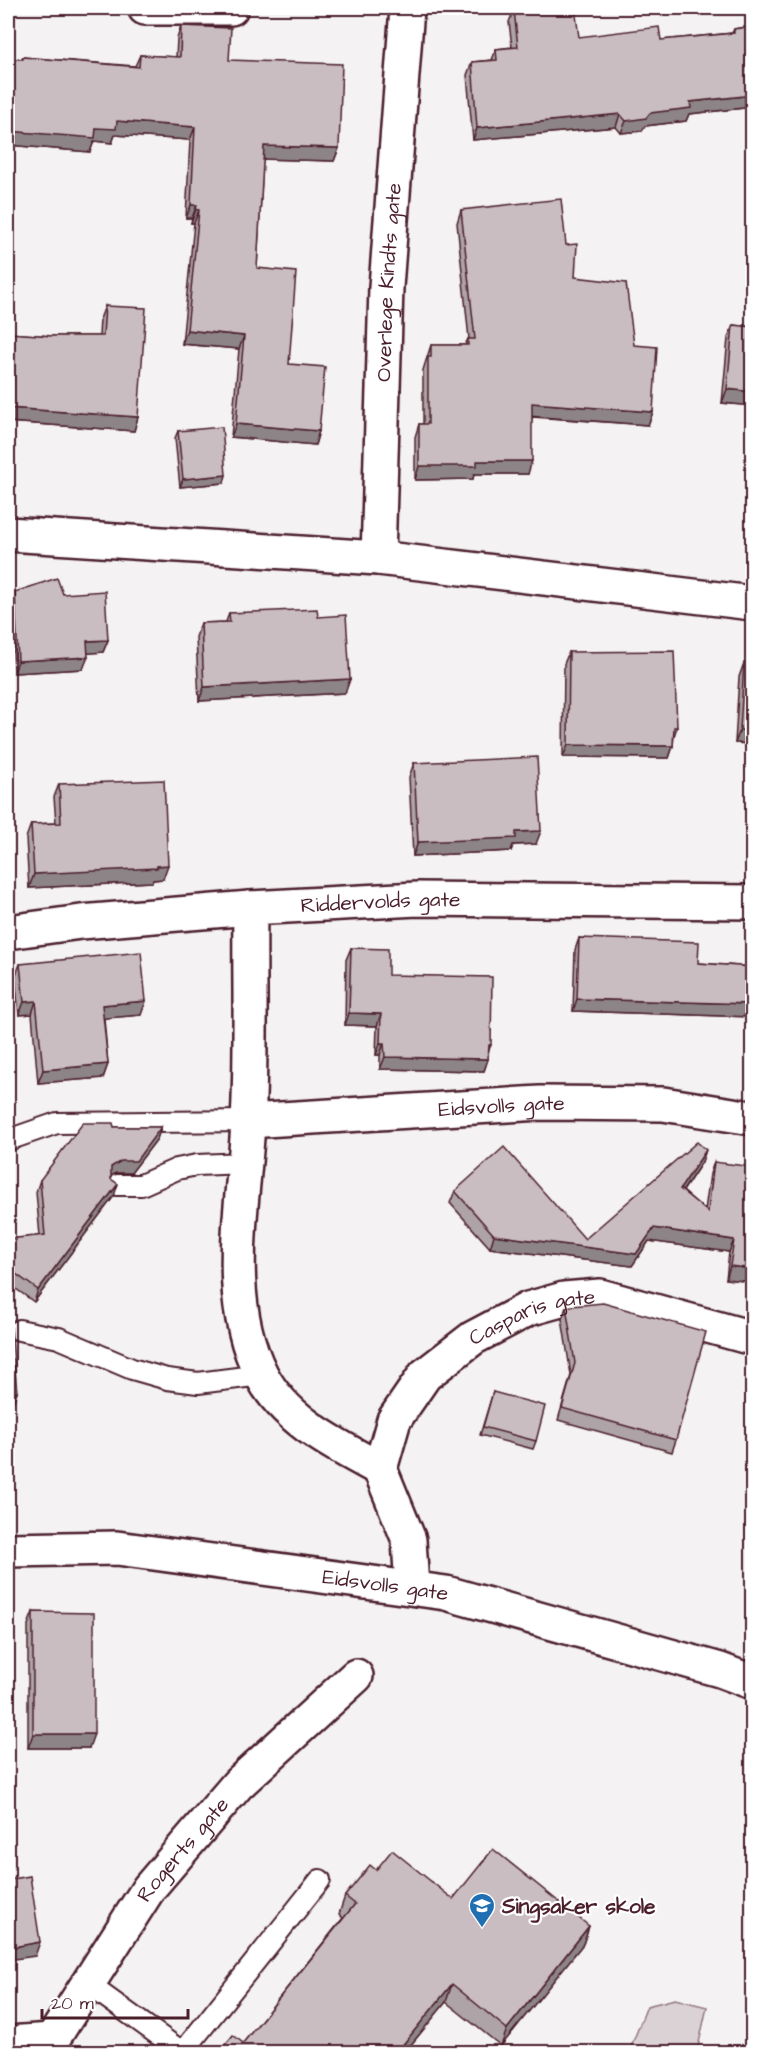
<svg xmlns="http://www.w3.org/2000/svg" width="760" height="2060" font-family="'Architects Daughter',sans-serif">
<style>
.green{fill:#dbd2d5;stroke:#927880;stroke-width:1.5}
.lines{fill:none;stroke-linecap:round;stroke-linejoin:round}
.service-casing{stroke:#4a1f2b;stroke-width:24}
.minor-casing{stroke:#4a1f2b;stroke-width:38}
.secondary-casing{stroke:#4a1f2b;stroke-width:38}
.service{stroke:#fff;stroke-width:20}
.minor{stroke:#fff;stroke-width:33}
.secondary{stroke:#fff;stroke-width:33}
.wall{fill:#aea3a6;stroke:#4a1f2b;stroke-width:1.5}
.shaded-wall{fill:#8d8487;stroke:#4a1f2b;stroke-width:1.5}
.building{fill:#cabdc1;stroke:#4a1f2b;stroke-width:1.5}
.labels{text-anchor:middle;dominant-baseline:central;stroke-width:4.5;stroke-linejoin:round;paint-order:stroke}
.street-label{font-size:21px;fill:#4a1f2b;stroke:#fff}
.poi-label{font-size:21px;font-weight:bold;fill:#4a1f2b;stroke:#fff;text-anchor:start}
</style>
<rect width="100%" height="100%" fill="#f4f2f2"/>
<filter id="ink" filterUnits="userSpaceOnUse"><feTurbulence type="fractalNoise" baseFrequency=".0167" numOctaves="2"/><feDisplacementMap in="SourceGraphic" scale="12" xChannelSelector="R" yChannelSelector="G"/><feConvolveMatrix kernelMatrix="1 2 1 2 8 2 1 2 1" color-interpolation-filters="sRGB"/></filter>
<g filter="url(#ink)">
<path class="green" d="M675 1999 707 2007 697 2052H629L647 2006Z"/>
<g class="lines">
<defs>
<g id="service">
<path d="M8 1140 57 1123 248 1121"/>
<path d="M117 1185H141L177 1169 197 1165 245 1163"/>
<path d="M19 1330 59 1338 132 1369 167 1379 198 1383 261 1375"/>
<path d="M88 1984 182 2052"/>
<path d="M183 2052 320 1880"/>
</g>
<g id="minor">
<path d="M145 8H231"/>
<path d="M8 534 378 558 752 603"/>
<path id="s1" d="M378 558 386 287 407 8"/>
<path d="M250 908C249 979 252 1051 248 1122 244 1204 222 1297 261 1374 285 1421 336 1445 380 1469L409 1540 412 1588"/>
<path id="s2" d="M8 932 81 922 250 908 417 899 752 902"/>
<path id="s3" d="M248 1121 540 1103 663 1104 752 1118"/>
<path id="s4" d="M380 1469 394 1420 425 1375 473 1338 528 1309 564 1299 600 1296 752 1338"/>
<path d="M8 2043 52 2040"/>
<path id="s5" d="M48 2052 52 2040 149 1888 238 1784 356 1676"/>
</g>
<g id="secondary">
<path id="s6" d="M8 1550 117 1548 446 1593 720 1670 752 1682"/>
</g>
</defs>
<use href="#service" class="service-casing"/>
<use href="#minor" class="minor-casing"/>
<use href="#secondary" class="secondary-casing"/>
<use href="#service" class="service"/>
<use href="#minor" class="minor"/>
<use href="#secondary" class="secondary"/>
</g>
<g class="wall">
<path d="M514 10 579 37 661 40 732 33 734 29 753 26V107L689 114 686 121 645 126 642 131 621 133 616 127 473 140 467 75 472 62 492 60 496 49 512 47 509 22Z"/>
<path d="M181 26 229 60 339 148 334 161 263 159 257 268 289 364 319 431 315 445 231 437 239 349 182 344 194 223H191L192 218H186L190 140 115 135 112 143 94 141 90 152 8 145V59H22L23 57 135 66 140 55 176 57 177 39Z"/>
<path d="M461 210 566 245 575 277 634 345 653 412 648 425 532 417 528 474H474L473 479 415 480V437L419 424H423V370L431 345H465L468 339H469L457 223Z"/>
<path d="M105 306 138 417 134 431 8 422V333L53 336H99L100 319Z"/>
<path d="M733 325 753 327V406L722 403 728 338Z"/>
<path d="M178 431 224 483 180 487 175 438Z"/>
<path d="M15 592 63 594 108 640 103 652 87 653 83 669 14 673 11 605Z"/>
<path d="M229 613 318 617 350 679 345 693 199 701 196 637 201 623 226 622Z"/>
<path d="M569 652 677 727 674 736 673 746 669 758 563 757 564 664Z"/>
<path d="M744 663 753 744 735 743 739 677Z"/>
<path d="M414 763 536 844 513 845 511 851 413 856 409 777Z"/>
<path d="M59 784 163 879 153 880 152 882 29 888 26 838 31 824 56 823 54 797Z"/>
<path d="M579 938 698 963 753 967V1017L573 1011 575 950Z"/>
<path d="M351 948 388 975 491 1045 488 1052V1059L484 1071 380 1069V1055H376L377 1026 345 1025 346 960Z"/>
<path d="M20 964 141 1015 104 1018 108 1064 103 1078 38 1083 32 1014 19 1015 15 977Z"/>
<path d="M114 1127H161L157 1139 131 1173H116L111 1176 114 1196 34 1302 8 1283V1239L40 1236 36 1192 40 1180Z"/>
<path d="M702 1162 683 1191 705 1210 710 1174 714 1162 753 1282 726 1279 729 1252 649 1241 632 1266 490 1248 450 1203 455 1191 585 1239Z"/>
<path d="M566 1307 676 1440 672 1452 558 1420 571 1375 562 1319Z"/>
<path d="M493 1392 536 1441 533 1449 480 1435Z"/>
<path d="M33 1612 89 1748H28V1625Z"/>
<path d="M376 1870 453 1899 589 1926 583 1944 501 2046 446 2002 405 2052H219L243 2043 343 1918 339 1914 345 1896Z"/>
</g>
<g class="shaded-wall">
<path d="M753 95V107L689 114 686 121 645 126 642 131 621 133 626 121 650 113 690 102Z"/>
<path d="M620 114 616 127 473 140 477 128Z"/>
<path d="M117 121 195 127 190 140 115 135 112 143 94 141 90 152 8 145V131L96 128Z"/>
<path d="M264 146 339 148 334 161 259 159Z"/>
<path d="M191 205H197L192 218H186Z"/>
<path d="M196 209 199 210 194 223H191Z"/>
<path d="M187 330 244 336 239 349 182 344Z"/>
<path d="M727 389 753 392V406L722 403Z"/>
<path d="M532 403 653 412 648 425 527 416Z"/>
<path d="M8 408 138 417 134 431 8 422Z"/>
<path d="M236 424 319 431 315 445 231 437Z"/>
<path d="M477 461H532L528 474H474L473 479 415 480 419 466Z"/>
<path d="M226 475 224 483 180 487 183 479Z"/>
<path d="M108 640 103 652 82 654 87 641Z"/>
<path d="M88 657 83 669 14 673 18 661Z"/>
<path d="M350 679 345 693 199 701 204 687Z"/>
<path d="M740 730H753V744L735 743Z"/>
<path d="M568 745 673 746 669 758 563 757Z"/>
<path d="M541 831 536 844 513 845 511 851 413 856 418 842 516 832Z"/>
<path d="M168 865 163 879 153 880 152 882 29 888 34 874Z"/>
<path d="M577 999 753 1004V1017L573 1011Z"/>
<path d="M36 1001 32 1014 19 1015 24 1002Z"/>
<path d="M146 1001 141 1015 97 1019 102 1005Z"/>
<path d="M349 1013 381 1014 377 1026 345 1025Z"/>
<path d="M380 1043H384L380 1055H376Z"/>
<path d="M385 1057 488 1059 484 1071 380 1069Z"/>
<path d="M108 1064 103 1078 38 1083 43 1070Z"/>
<path d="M161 1127 157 1139 131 1173H116L107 1179 111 1167Z"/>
<path d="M706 1150 702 1162 676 1201 680 1189Z"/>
<path d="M118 1184 114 1196 34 1302 38 1290Z"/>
<path d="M654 1228 734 1240 729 1252 649 1241 632 1266 490 1248 494 1235 636 1254Z"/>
<path d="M730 1266 753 1269V1282L726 1279Z"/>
<path d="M17 1392 12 1406H8V1393Z"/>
<path d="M33 1734H94L89 1748H28Z"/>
<path d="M589 1926 583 1944 501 2046 507 2029Z"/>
<path d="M40 1942 35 1956 8 1960V1948Z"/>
<path d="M452 1984 446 2002 405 2052H397Z"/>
</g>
<g class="building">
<path d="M533 8H575L579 37 659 27 661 40 734 33V29L753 26V95L690 102 691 108 650 113 646 118 626 121 620 114 477 128 472 62 497 60 496 49 518 47 514 10Z"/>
<path d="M181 26 231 28 229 60 342 64 339 148 264 146 257 268 296 272 289 364 325 367 319 431 236 424 244 336 187 330 199 210 196 209 197 205H191L195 127 117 121 116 129 96 128 95 138 8 131V59H23V57L139 67 140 55 180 57Z"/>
<path d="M561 199 566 245 577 244 575 277 626 283 634 345 657 347 653 412 532 403V461H477V466H419V424H428V357H431V345H468V339H475L461 210Z"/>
<path d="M105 306 146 308 138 417 8 408V333L53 336H103Z"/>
<path d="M733 325 753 327V392L727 389Z"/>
<path d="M222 427 226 475 183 479 178 431Z"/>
<path d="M57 578 63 594 105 591 108 640 87 641 88 657 18 661 15 592Z"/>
<path d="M317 609 318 617 346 615 350 679 204 687 201 623 230 622 229 613Z"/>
<path d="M674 651 677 727H674L673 746 568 745 569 652Z"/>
<path d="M744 663 753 664V730H740Z"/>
<path d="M537 757 541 831 516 832V838L418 842 414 763Z"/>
<path d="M164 780 168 865 157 866V868L34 874 31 824 61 823 59 784Z"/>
<path d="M579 938 699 942 698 963 753 967V1004L577 999Z"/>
<path d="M351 948 388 949V975L492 977 491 1045H489L488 1059 385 1057 384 1043H380L381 1014 349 1013Z"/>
<path d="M141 952 146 1001 102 1005 108 1064 43 1070 36 1001 24 1002 20 964Z"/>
<path d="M83 1123H113L114 1127H161L136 1161H121L111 1167V1179L118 1184 38 1290 8 1268V1239L45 1235 40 1180Z"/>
<path d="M697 1142 706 1150 680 1189 708 1212 714 1162 753 1167V1269L730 1266 734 1240 654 1228 636 1254 494 1235 455 1191 504 1147 585 1239Z"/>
<path d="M603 1303 706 1332 676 1440 562 1408 575 1363 566 1307 572 1306Z"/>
<path d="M8 1327H11L17 1392 8 1393Z"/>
<path d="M493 1392 545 1406 536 1441 483 1427Z"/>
<path d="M33 1612 94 1613V1734H33Z"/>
<path d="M493 1849 589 1926 507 2029 452 1984 397 2052H219L233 2035 243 2043 355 1904 345 1896 370 1865 376 1870 392 1850 453 1899Z"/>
<path d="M30 1876 40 1942 8 1948V1880Z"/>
</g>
</g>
<defs>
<symbol id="school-pin" viewBox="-11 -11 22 30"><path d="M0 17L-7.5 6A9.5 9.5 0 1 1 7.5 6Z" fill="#1f6fb2" stroke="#fff"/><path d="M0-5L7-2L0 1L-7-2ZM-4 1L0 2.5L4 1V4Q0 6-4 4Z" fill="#fff"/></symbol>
</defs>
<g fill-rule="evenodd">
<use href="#school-pin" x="467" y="1891" width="30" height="40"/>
</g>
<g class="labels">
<g class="street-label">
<text stroke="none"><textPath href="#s1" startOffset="276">Overlege Kindts gate</textPath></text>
<text stroke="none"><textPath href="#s2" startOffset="374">Riddervolds gate</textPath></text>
<text stroke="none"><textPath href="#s3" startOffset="254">Eidsvolls gate</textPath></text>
<text stroke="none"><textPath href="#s4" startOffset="230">Casparis gate</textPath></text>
<text stroke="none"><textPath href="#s6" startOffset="380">Eidsvolls gate</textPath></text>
<text stroke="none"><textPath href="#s5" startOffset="244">Rogerts gate</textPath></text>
</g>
<g class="poi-label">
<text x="502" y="1906">Singsaker skole</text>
</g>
</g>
<rect width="760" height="2060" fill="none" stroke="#fff" stroke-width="30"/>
<rect x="15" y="15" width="730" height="2030" fill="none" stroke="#4a1f2b" stroke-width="2" filter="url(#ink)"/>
<path d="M42 2009v9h146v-9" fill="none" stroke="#4a1f2b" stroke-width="3"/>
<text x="51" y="2009" font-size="18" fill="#4a1f2b" stroke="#ffffff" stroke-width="4.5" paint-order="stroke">20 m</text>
</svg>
